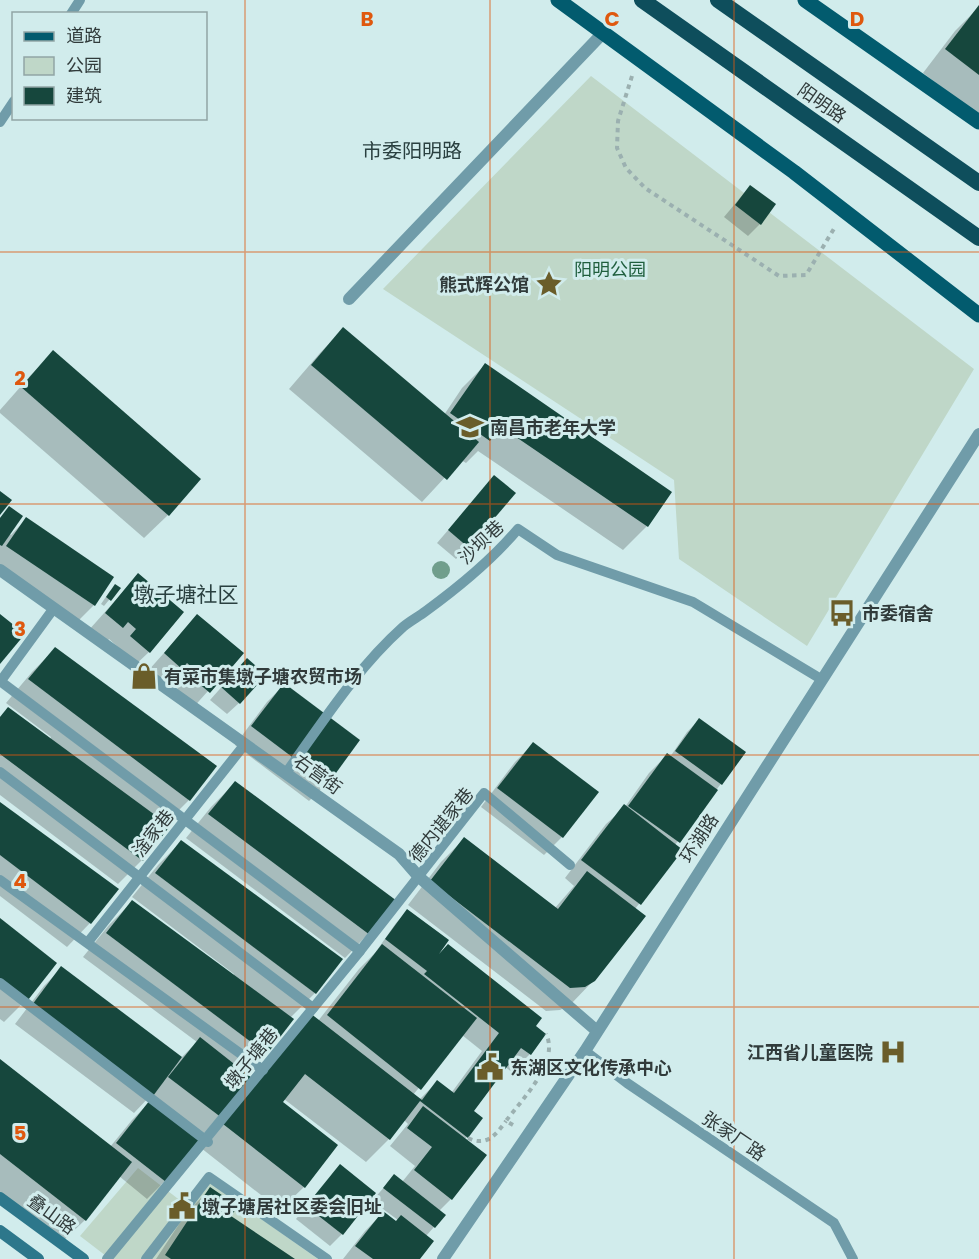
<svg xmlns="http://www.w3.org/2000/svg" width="979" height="1259" font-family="Poppins,'Noto Sans SC',sans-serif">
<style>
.green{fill:#bfd7c8}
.shadow{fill:#0003;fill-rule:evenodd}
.building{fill:#16473d}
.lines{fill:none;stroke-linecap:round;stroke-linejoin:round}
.path{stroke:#9bb0b0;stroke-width:4;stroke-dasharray:4.5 4.5;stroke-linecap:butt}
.service{stroke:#709ca9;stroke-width:10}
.minor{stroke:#709ca9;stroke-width:12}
.tertiary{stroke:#709ca9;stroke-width:12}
.secondary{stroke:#2d778b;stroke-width:12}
.primary{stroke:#025b6e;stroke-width:15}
.trunk{stroke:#0e4e5c;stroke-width:16}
.tree{fill:#709e8c}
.grid{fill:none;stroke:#df580e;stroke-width:1.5;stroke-opacity:0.55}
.labels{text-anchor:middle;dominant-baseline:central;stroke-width:6;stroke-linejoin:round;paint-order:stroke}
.street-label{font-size:18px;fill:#313b3b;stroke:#d1ecec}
.park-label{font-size:18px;fill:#205f3e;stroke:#d1ecec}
.poi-label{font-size:18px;font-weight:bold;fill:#313b3b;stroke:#d1ecec;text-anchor:start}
.neighbourhood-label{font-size:20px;fill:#2a4040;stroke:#d1ecec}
.quarter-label{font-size:21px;fill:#2a4040;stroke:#d1ecec}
.grid-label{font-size:20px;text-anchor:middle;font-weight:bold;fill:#df580e;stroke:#d1ecec;stroke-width:6;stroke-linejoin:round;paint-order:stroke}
</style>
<rect width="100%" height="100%" fill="#d1ecec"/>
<g class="green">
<path d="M591 76 974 369 807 646 679 559 674 480 383 289Z"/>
<path d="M138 1168 190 1208 209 1182 318 1259H110L80 1236Z"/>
</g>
<g class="shadow">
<path d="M978 8H979V116L923 73 955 31Z"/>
<path d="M750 186 760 224 748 236 724 217Z"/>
<path d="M343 329 444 415 462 388 485 365 670 492 647 526 623 550 478 451 466 463 461 460 422 502 289 389 320 353Z"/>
<path d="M53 352 168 515 144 538 0 413V410L30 376Z"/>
<path d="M494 477 468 547 456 559 437 543Z"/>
<path d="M9 508V533L11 535 26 519 94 605 76 623 0 571V518Z"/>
<path d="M138 575 149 652 131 669 119 648 109 639 104 645 88 631Z"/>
<path d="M119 588 104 606 101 604 110 591Z"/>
<path d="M197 616 242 653 191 710 173 695 178 689 168 680 163 685 147 672Z"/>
<path d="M55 649 189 800 165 824 168 826 142 860 118 884 0 795V717L8 709 50 740 51 737 6 703 32 672Z"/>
<path d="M235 672 239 703 227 714 210 700Z"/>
<path d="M284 685 327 783 309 801 235 745 267 702Z"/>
<path d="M699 720 744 753 675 845 681 850 635 909 594 980 570 1005 560 1010 546 1011 408 905 441 862 464 839 555 908 574 886 565 878 606 824 625 807 649 773 667 755 670 757 687 732Z"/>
<path d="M533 744 562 837 544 855 481 807 515 762Z"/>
<path d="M235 783 394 901 368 934 345 958 186 838 211 807Z"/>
<path d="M0 804 90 923 67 947 0 896Z"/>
<path d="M181 842 315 993 290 1018 266 1053 245 1074 250 1078 203 1135 151 1095 134 1113 15 1024 44 986 62 968 181 1058 197 1042 83 957 109 925 132 902 233 976 234 974 132 897 158 865Z"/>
<path d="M408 911 437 954 534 1026 530 1054 512 1072 505 1067 472 1111 467 1137 464 1140 451 1199 439 1211 434 1227 426 1236 418 1259H343L365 1231 383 1213 396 1223 398 1220 372 1201 394 1176 402 1182 415 1166 390 1146 408 1124 404 1120 389 1139 366 1162 284 1099 281 1103 304 1187 280 1210 201 1148 318 1021 359 969 375 953 396 923ZM462 1035 482 1051 452 1092 437 1082 419 1100 413 1095Z"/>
<path d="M0 920 27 999 4 1022 0 1019Z"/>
<path d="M0 1061 110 1147 132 1120 150 1102 165 1181 147 1199 119 1176 85 1220 61 1243 0 1195Z"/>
<path d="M340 1166 374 1193 342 1234 330 1246 296 1219Z"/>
<path d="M210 1189 229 1216 292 1259H156L187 1212Z"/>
</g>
<g class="building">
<path d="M979 5V75L945 49Z"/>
<path d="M750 185 776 204 761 225 735 205Z"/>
<path d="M343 327 479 442 447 480 311 365Z"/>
<path d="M53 350 201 479 169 516 21 387Z"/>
<path d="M485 363 672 492 648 527 500 426 490 441 450 413Z"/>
<path d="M494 475 516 493 469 548 448 530Z"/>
<path d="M0 491 12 500 0 515Z"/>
<path d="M9 506 23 516 2 546 0 545V518Z"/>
<path d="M26 517 114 577 95 606 6 546Z"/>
<path d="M138 573 184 612 150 653 130 636 136 629 128 622 123 628 105 613Z"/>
<path d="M115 584 121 588 111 601 106 597Z"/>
<path d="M0 614 25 634 0 664Z"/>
<path d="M197 614 244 653 210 693 190 676 195 670 187 663 182 669 164 653Z"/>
<path d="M55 647 217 766 190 801 28 679Z"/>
<path d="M247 658 266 675 240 704 221 687Z"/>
<path d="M284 683 360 740 328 784 251 726Z"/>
<path d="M8 707 170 826 143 861 0 754V717Z"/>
<path d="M699 718 746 752 722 785 675 751Z"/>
<path d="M533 742 599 792 563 838 497 788Z"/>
<path d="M667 753 718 790 680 843 628 806Z"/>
<path d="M235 781 397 901 370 935 208 814Z"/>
<path d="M0 802 119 889 91 924 0 855Z"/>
<path d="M624 804 683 850 641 905 581 860Z"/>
<path d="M464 837 558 909 587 871 646 916 595 981 585 987 570 988 430 881Z"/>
<path d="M181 840 343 959 316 994 155 873Z"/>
<path d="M132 900 294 1019 267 1054 106 933Z"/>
<path d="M407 909 449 940 439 954 448 944 542 1018 536 1026 546 1034 531 1055 521 1048 474 1111 483 1118 468 1138 420 1101 390 1140 305 1074 283 1102 338 1145 305 1188 223 1124 310 1013 422 1100 437 1080 454 1093 499 1033 424 974 427 971 385 939Z"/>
<path d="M0 918 57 963 28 1000 0 978Z"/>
<path d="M382 944 477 1018 421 1090 327 1015Z"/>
<path d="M61 966 182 1057 153 1096 32 1005Z"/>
<path d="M200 1037 252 1078 222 1118 168 1077Z"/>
<path d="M0 1059 132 1162 86 1221 0 1154Z"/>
<path d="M150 1100 200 1139 166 1182 116 1143Z"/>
<path d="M423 1106 487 1155 452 1200 414 1170 432 1147 407 1128Z"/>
<path d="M340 1164 376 1193 343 1235 306 1206Z"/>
<path d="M394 1174 446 1215 435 1228 383 1188Z"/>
<path d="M210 1187 238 1206 231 1216 295 1259H171L165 1255Z"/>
<path d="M383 1211 396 1221 401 1215 434 1241 420 1259H373L355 1246Z"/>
</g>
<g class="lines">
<g class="path">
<path d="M632 76 618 121 617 148 626 168 645 188 779 276 806 275 835 227"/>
<path d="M513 1125 506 1121C522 1099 560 1062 546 1034"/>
<path d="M468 1138C486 1147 496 1135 506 1121"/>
</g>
<g class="service">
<path d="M71 14 80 0"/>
<path d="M0 122 14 101"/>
<path d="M0 681 360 951"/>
<path d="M0 682 54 608"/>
<path d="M0 772 313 1008"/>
<path d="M286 773C322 723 357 668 403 627 410 621 418 617 426 611 459 587 491 561 518 529L557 555 693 602 821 679"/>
<path d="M0 880 263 1070"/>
<path d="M88 942 245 744"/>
<path d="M0 983 208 1142"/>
<path d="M585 1051 627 1083 834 1223 853 1259"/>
<path d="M107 1259 360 951 484 793 570 865"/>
<path d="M146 1259 209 1177 327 1259"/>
</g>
<g class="minor">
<path d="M349 299 603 33"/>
<path d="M0 570 399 854 419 877 597 1031"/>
</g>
<path class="tertiary" d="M443 1259 585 1051 979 434"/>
<g class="secondary">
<path d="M0 1198 83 1259"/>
<path d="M0 1231 38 1259"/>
</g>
<g class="primary">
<path d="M558 0 794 172 979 315"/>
<path d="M805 0 979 122"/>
</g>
<g class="trunk">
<path d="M642 0 979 238"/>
<path d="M718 0 979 183"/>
</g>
</g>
<circle class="tree" cx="441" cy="570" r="9"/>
<path class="grid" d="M245 0V1259M490 0V1259M734 0V1259M0 252H979M0 504H979M0 755H979M0 1007H979"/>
<defs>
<symbol id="sight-bare" viewBox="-9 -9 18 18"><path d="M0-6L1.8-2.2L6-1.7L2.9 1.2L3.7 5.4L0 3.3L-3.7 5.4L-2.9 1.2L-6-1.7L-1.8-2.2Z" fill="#6a5d2a" stroke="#d1ecec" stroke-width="2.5" paint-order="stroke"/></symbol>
<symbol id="university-bare" viewBox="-9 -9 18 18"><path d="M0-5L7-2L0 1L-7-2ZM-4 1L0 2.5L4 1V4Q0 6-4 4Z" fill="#6a5d2a" stroke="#d1ecec" stroke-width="2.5" paint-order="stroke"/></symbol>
<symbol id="bus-bare" viewBox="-9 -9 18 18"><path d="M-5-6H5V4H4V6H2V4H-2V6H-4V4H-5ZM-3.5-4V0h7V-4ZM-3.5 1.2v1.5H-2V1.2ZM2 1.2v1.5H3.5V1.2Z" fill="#6a5d2a" stroke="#d1ecec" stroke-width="2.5" paint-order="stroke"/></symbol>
<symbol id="shop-bare" viewBox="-9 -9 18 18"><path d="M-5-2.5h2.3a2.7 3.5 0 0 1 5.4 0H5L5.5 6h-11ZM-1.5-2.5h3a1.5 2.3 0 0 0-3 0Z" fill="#6a5d2a" stroke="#d1ecec" stroke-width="2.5" paint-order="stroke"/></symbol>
<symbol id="hospital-bare" viewBox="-9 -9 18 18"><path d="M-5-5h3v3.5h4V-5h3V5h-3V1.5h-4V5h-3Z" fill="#6a5d2a" stroke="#d1ecec" stroke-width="2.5" paint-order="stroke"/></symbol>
<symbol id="civic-bare" viewBox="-9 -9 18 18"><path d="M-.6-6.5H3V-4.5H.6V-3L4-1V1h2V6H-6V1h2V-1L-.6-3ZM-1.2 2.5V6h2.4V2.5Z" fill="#6a5d2a" stroke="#d1ecec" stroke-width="2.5" paint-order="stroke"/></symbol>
</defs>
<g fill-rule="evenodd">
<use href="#sight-bare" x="530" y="265" width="38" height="38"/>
<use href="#university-bare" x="451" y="408" width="38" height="38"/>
<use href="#bus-bare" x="823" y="594" width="38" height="38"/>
<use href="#shop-bare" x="125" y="657" width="38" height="38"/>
<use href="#hospital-bare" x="874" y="1033" width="38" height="38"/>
<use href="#civic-bare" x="471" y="1048" width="38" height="38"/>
<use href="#civic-bare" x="163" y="1187" width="38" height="38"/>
</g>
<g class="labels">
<g class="street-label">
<text transform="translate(822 103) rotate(35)">阳明路</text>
<text transform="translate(481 542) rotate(-43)">沙坝巷</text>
<text transform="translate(318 774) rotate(36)">右营街</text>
<text transform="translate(441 825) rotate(-51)">德内谌家巷</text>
<text transform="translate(153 833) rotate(-52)">淦家巷</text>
<text transform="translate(699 838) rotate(-57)">环湖路</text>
<text transform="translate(251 1058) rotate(-51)">墩子塘巷</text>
<text transform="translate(734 1136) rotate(34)">张家厂路</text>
<text transform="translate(52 1214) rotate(36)">叠山路</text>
</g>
<g class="park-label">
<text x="610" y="269">阳明公园</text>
</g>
<g class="poi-label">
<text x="529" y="284" text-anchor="end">熊式辉公馆</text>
<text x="490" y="427">南昌市老年大学</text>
<text x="862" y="613">市委宿舍</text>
<text x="164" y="676">有菜市集墩子塘农贸市场</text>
<text x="873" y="1052" text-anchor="end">江西省儿童医院</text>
<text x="510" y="1067">东湖区文化传承中心</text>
<text x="202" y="1206">墩子塘居社区委会旧址</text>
</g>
<g class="neighbourhood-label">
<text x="412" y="151">市委阳明路</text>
</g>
<g class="quarter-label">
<text x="186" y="594">墩子塘社区</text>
</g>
</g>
<g class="grid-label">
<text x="367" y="26">B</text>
<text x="612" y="26">C</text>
<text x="857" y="26">D</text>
<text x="20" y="385">2</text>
<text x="20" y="636">3</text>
<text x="20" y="888">4</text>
<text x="20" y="1140">5</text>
</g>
<rect x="12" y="12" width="195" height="108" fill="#d1ecec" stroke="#91a5a5" stroke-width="1.5"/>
<rect x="24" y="32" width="30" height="9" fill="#025b6e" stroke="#91a5a5" stroke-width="1.5"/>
<text x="66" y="42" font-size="18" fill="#313b3b">道路</text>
<rect x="24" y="57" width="30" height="18" fill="#bfd7c8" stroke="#91a5a5" stroke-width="1.5"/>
<text x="66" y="72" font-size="18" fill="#313b3b">公园</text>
<rect x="24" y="87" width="30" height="18" fill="#16473d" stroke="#91a5a5" stroke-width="1.5"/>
<text x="66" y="102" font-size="18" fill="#313b3b">建筑</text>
</svg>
